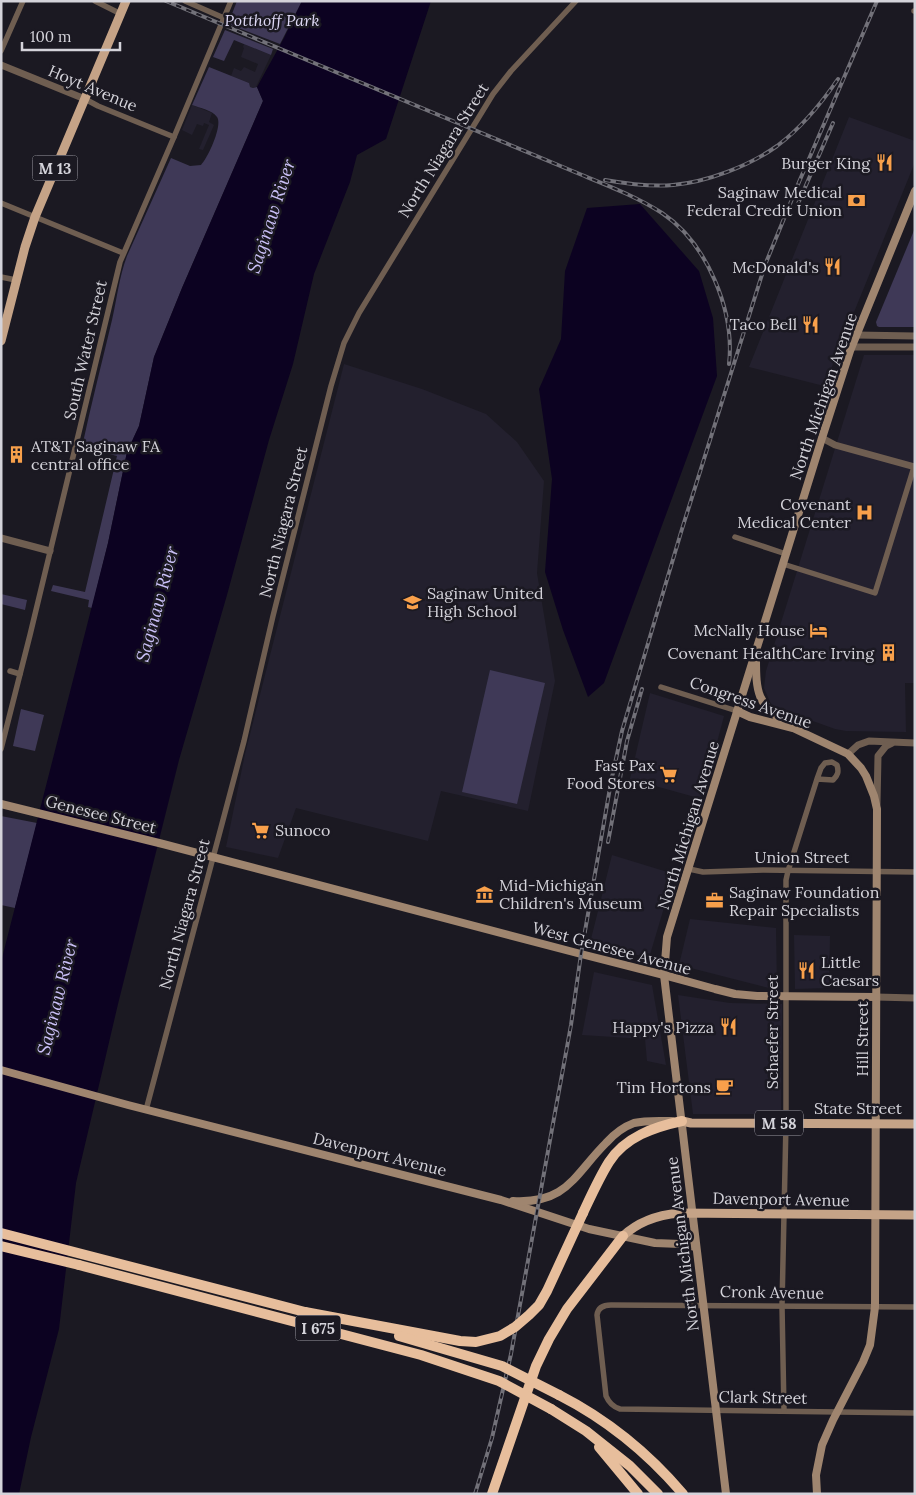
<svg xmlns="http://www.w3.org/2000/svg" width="916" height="1495" font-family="Lora,serif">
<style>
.built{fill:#23202e}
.green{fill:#3f3957}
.water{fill:#0c0221}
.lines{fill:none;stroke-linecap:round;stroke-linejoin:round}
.minor{stroke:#6f5e51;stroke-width:5.5}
.tertiary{stroke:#6f5e51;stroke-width:7}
.secondary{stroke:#9f856f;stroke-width:8}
.primary{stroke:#c5a387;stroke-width:9}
.motorway{stroke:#e7be9c;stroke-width:10}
.rail-casing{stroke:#727179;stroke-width:4}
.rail{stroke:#1b1922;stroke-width:2;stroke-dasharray:5.5;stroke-linecap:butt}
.motorway-bridge{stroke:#e7be9c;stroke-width:10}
.labels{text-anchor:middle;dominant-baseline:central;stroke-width:5;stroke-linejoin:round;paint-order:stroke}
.shield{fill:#1b1922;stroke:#9c9ba3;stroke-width:1}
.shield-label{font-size:15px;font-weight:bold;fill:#d4d3da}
.park-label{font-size:16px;font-style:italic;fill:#ded9f5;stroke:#1b1922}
.street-label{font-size:16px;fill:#d4d3da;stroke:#1b1922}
.poi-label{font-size:16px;fill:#d4d3da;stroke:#1b1922;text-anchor:end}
.water-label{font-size:18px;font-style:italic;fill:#cac0f7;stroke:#1b1922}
</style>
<rect width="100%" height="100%" fill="#1b1922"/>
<g class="built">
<path d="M244 44 271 55 256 87 253 88 249 87V83L231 76 234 68 241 71 244 67 255 72 258 64 241 57 244 48 243 47Z"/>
<path d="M192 105 212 113 209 122 214 125 203 150 199 149 209 125 204 123 203 126 197 124 192 135 182 130Z"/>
<path d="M849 117 915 141V162L824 386 749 367Z"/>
<path d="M864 355H915V683H905L906 732 846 731 835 729 774 707 770 702 764 688 766 671Z"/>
<path d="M344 364 422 389 486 414 517 442 544 481 537 573 555 681 528 811 441 791 428 841 296 808 278 858 226 847 245 754Z"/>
<path d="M650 693 724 716 702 799 630 779Z"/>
<path d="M612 855 674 874 649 958 590 943Z"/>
<path d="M690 919 776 928 777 990 679 965Z"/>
<path d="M794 935 830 936 829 988 795 989Z"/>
<path d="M594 972 652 985 666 1065 647 1061 645 1039 582 1035Z"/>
<path d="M678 995 730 1003 782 1004 781 1114H693Z"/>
</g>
<g class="green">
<path d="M237 1H302L280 44 228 24Z"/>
<path d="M225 30 273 49 271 55 234 40 224 61 213 57Z"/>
<path d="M209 67 249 83 250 87 253 88 257 87 263 101 182 288 154 357 139 426 127 452 108 543 92 608 88 607 89 600 51 591 53 585 85 592 117 456 82 447C91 405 102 362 112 320 117 299 119 277 127 256L171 158 190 166 201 165C208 158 223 125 217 117 212 110 200 108 192 105Z"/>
<path d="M915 228V327H879L877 326 876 322Z"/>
<path d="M1 594 27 600 25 610 1 604Z"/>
<path d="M490 670 545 683 517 804 462 792Z"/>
<path d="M21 709 44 715 35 751 13 746Z"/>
<path d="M1 816 37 823 15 908 1 905Z"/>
</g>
<g class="water">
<path d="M302 1H431L386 139 357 155 350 182 314 274 293 364 269 440 227 595 179 760 118 1004 76 1183 59 1329 31 1437 19 1494H1V962L108 543 127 452 139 426 154 357 182 288 263 101 257 87 284 38Z"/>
<path d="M640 204 699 271 713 318 717 376 604 683 588 697 563 630 545 572 552 479 539 389 561 339 565 271 587 208Z"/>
</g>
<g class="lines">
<g class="minor">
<path d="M95 1 121 14"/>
<path d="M185 1 224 18"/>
<path d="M914 11H915"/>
<path d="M1 51 23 1"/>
<path d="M85 99 98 106 174 137"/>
<path d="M1 203 123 253"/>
<path d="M1 277 16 280"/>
<path d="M735 537 786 554"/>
<path d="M783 564 875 593 914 467"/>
<path d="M10 671 20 674"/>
<path d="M661 687 737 711"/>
<path d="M1 749 30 635 120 262 174 137 231 1"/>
<path d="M689 869 703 872 763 870 915 872"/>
<path d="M146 1110 244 741 273 616 331 386 344 343 359 313 493 94 511 71 576 1"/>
<path d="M915 1307 611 1305C604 1305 598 1307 597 1315L606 1396C609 1403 613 1407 620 1409L915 1413"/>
<path d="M784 1411 782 1306 786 1123V880L788 871 817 779 821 768 825 763 832 762 837 765C839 772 838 775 833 780L817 779"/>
</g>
<g class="tertiary">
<path d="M1 65 85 99"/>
<path d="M856 335 915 336"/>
<path d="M852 347H915"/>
<path d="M822 438 835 445 915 467"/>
<path d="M1 538 50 551"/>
<path d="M848 754 858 745 869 741 915 743"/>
<path d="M877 804 878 756 886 746 892 743"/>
<path d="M876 997 915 998"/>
</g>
<g class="secondary">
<path d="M756 658C756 692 757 705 787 724"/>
<path d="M737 711 750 717 793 728 848 754 861 768 866 776 874 796 877 809 875 1307 870 1345 863 1362 833 1420 822 1445 816 1475 817 1494"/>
<path d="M1 804 163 844 581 954 664 975 715 989 735 994 757 996 876 997"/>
<path d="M1 1070 128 1105 501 1200 589 1229 655 1243 680 1244 696 1247"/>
<path d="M513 1201C567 1204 574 1175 606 1143 614 1134 623 1127 634 1123 646 1120 659 1121 672 1121"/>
<path d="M726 1494 664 975 667 937 822 438 850 351 915 191"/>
</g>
<g class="primary">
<path d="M1 341 25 247 35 217 126 1"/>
<path d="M682 1121 691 1123 915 1124"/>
<path d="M623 1236C639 1221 658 1215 679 1213L915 1215"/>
</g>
<g class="motorway">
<path d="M583 1213C591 1196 599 1178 609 1162 625 1137 654 1127 682 1121"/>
<path d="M1 1233 305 1312"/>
<path d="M1 1246 79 1265"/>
<path d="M559 1395C606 1419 649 1454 683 1494"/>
<path d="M551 1409 586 1431 630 1466 658 1494"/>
<path d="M599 1447 638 1494"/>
<path d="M492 1494 536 1366 549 1339 567 1309 623 1236"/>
</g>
<defs>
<g id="rail">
<path d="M166 1 582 175C609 186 637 197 662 213 707 243 735 311 729 364"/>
<path d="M605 180C628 184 650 187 673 185 707 182 749 166 777 146 801 128 821 104 838 79"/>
<path d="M797 206 833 123"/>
<path d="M608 842 627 741 642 689"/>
<path d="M475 1494 492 1438 511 1354 571 1025 581 954 611 782 622 731 682 529 765 265 799 182 877 1"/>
</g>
</defs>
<use href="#rail" class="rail-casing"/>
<use href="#rail" class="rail"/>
<g class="motorway-bridge">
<path d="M79 1265 421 1355 499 1381 551 1409"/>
<path d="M305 1312 460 1341 476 1342 500 1336 515 1327 529 1315 539 1305 547 1291 583 1213"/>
<path d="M399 1336 502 1366 559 1395"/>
</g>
</g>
<defs>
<symbol id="restaurant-bare" viewBox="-9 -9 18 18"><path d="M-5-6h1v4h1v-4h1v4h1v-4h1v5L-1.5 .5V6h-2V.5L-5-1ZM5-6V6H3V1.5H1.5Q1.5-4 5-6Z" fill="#f8a04b" stroke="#1b1922" stroke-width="2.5" paint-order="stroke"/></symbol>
<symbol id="bank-bare" viewBox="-9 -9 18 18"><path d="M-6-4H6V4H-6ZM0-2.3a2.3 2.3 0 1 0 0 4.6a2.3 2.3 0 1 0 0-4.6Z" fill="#f8a04b" stroke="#1b1922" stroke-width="2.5" paint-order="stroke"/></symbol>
<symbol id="building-bare" viewBox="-9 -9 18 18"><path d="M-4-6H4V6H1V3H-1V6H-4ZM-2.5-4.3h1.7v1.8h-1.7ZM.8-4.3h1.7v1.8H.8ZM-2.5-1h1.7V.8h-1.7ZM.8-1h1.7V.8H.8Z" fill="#f8a04b" stroke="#1b1922" stroke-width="2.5" paint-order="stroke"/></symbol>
<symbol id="hospital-bare" viewBox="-9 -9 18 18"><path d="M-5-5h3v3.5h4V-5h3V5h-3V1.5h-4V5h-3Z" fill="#f8a04b" stroke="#1b1922" stroke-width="2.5" paint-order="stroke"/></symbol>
<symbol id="school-bare" viewBox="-9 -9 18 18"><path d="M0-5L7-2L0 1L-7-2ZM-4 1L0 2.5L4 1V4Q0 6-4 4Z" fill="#f8a04b" stroke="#1b1922" stroke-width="2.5" paint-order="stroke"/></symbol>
<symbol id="hotel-bare" viewBox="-9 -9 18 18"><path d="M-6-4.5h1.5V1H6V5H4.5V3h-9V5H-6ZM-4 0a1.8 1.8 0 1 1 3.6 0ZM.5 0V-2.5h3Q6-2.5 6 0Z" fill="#f8a04b" stroke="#1b1922" stroke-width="2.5" paint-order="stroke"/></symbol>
<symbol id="supermarket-bare" viewBox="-9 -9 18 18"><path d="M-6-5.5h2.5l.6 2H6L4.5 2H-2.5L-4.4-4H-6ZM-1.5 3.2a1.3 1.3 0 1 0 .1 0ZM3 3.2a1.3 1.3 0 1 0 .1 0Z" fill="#f8a04b" stroke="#1b1922" stroke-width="2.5" paint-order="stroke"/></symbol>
<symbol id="museum-bare" viewBox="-9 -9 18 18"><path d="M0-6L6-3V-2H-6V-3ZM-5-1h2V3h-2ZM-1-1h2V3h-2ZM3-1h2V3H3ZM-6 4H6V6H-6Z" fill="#f8a04b" stroke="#1b1922" stroke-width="2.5" paint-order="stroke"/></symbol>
<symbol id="office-bare" viewBox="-9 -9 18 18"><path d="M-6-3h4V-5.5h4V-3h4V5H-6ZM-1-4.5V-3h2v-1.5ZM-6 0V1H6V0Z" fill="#f8a04b" stroke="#1b1922" stroke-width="2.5" paint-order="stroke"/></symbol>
<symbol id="cafe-bare" viewBox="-9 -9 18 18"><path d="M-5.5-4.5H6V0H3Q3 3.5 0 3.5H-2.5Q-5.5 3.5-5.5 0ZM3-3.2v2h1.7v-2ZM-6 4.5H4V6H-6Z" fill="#f8a04b" stroke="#1b1922" stroke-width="2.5" paint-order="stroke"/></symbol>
</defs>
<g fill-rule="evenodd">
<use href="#restaurant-bare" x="872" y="150" width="25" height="25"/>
<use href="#bank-bare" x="844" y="188" width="25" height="25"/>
<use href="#restaurant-bare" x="820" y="254" width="25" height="25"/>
<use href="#restaurant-bare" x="798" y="312" width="25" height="25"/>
<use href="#building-bare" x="4" y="442" width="25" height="25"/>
<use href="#hospital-bare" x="852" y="500" width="25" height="25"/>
<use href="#school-bare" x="400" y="590" width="25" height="25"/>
<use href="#hotel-bare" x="806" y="618" width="25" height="25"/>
<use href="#building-bare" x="876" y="640" width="25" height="25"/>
<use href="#supermarket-bare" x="656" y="762" width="25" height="25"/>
<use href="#supermarket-bare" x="248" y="818" width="25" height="25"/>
<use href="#museum-bare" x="472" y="882" width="25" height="25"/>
<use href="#office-bare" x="702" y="888" width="25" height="25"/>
<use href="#restaurant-bare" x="794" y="958" width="25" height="25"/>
<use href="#restaurant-bare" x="716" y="1014" width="25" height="25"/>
<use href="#cafe-bare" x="712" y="1074" width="25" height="25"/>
</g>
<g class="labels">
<g class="shield">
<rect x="32.5" y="155.5" width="45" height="25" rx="4"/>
<rect x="755" y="1110.5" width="48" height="25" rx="4"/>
<rect x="295.5" y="1315.5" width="45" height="25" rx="4"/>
</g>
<g class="shield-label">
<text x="55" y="168">M 13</text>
<text x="779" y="1123">M 58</text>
<text x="318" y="1328">I 675</text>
</g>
<g class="park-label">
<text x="272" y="20">Potthoff Park</text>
</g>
<g class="street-label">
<text transform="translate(93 88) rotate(23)">Hoyt Avenue</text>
<text transform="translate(443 150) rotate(-58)">North Niagara Street</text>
<text transform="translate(85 350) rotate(-77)">South Water Street</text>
<text transform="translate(823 396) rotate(-71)">North Michigan Avenue</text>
<text transform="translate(283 522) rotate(-76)">North Niagara Street</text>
<text transform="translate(751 702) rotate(19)">Congress Avenue</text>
<text transform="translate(101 814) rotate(14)">Genesee Street</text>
<text transform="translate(688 825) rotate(-73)">North Michigan Avenue</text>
<text x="802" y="857">Union Street</text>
<text transform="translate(184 914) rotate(-75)">North Niagara Street</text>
<text transform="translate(612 948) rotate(15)">West Genesee Avenue</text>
<text transform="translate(772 1032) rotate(-90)">Schaefer Street</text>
<text transform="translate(862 1039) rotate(-90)">Hill Street</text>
<text x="858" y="1108">State Street</text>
<text transform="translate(380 1154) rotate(14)">Davenport Avenue</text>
<text transform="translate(781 1199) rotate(1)">Davenport Avenue</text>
<text transform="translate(682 1244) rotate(-97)">North Michigan Avenue</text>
<text transform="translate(772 1292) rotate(1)">Cronk Avenue</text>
<text transform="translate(763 1397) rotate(1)">Clark Street</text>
</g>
<g class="poi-label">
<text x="870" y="163">Burger King</text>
<text x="842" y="192">Saginaw Medical<tspan x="842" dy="18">Federal Credit Union</tspan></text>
<text x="819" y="267">McDonald's</text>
<text x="797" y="324">Taco Bell</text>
<text x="31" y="446" text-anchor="start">AT&amp;T Saginaw FA<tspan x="31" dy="18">central office</tspan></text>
<text x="851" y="504">Covenant<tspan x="851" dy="18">Medical Center</tspan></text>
<text x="427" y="593" text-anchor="start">Saginaw United<tspan x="427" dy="18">High School</tspan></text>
<text x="805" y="630">McNally House</text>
<text x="874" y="653">Covenant HealthCare Irving</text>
<text x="655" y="765">Fast Pax<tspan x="655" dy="18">Food Stores</tspan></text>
<text x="275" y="830" text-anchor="start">Sunoco</text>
<text x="499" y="885" text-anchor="start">Mid-Michigan<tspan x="499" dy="18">Children's Museum</tspan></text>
<text x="729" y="892" text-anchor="start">Saginaw Foundation<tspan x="729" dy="18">Repair Specialists</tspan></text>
<text x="821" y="962" text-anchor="start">Little<tspan x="821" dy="18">Caesars</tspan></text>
<text x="714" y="1027">Happy's Pizza</text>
<text x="711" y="1087">Tim Hortons</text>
</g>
<g class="water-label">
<text transform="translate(271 216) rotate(-72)">Saginaw River</text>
<text transform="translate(157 604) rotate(-75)">Saginaw River</text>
<text transform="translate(57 997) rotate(-76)">Saginaw River</text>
</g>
</g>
<rect width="916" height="1495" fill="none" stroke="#d4d3da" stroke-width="5"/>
<path d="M22 42v8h98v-8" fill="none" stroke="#d4d3da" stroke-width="2.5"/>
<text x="30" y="42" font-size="15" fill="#d4d3da" stroke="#1b1922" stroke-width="4" paint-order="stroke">100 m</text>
</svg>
